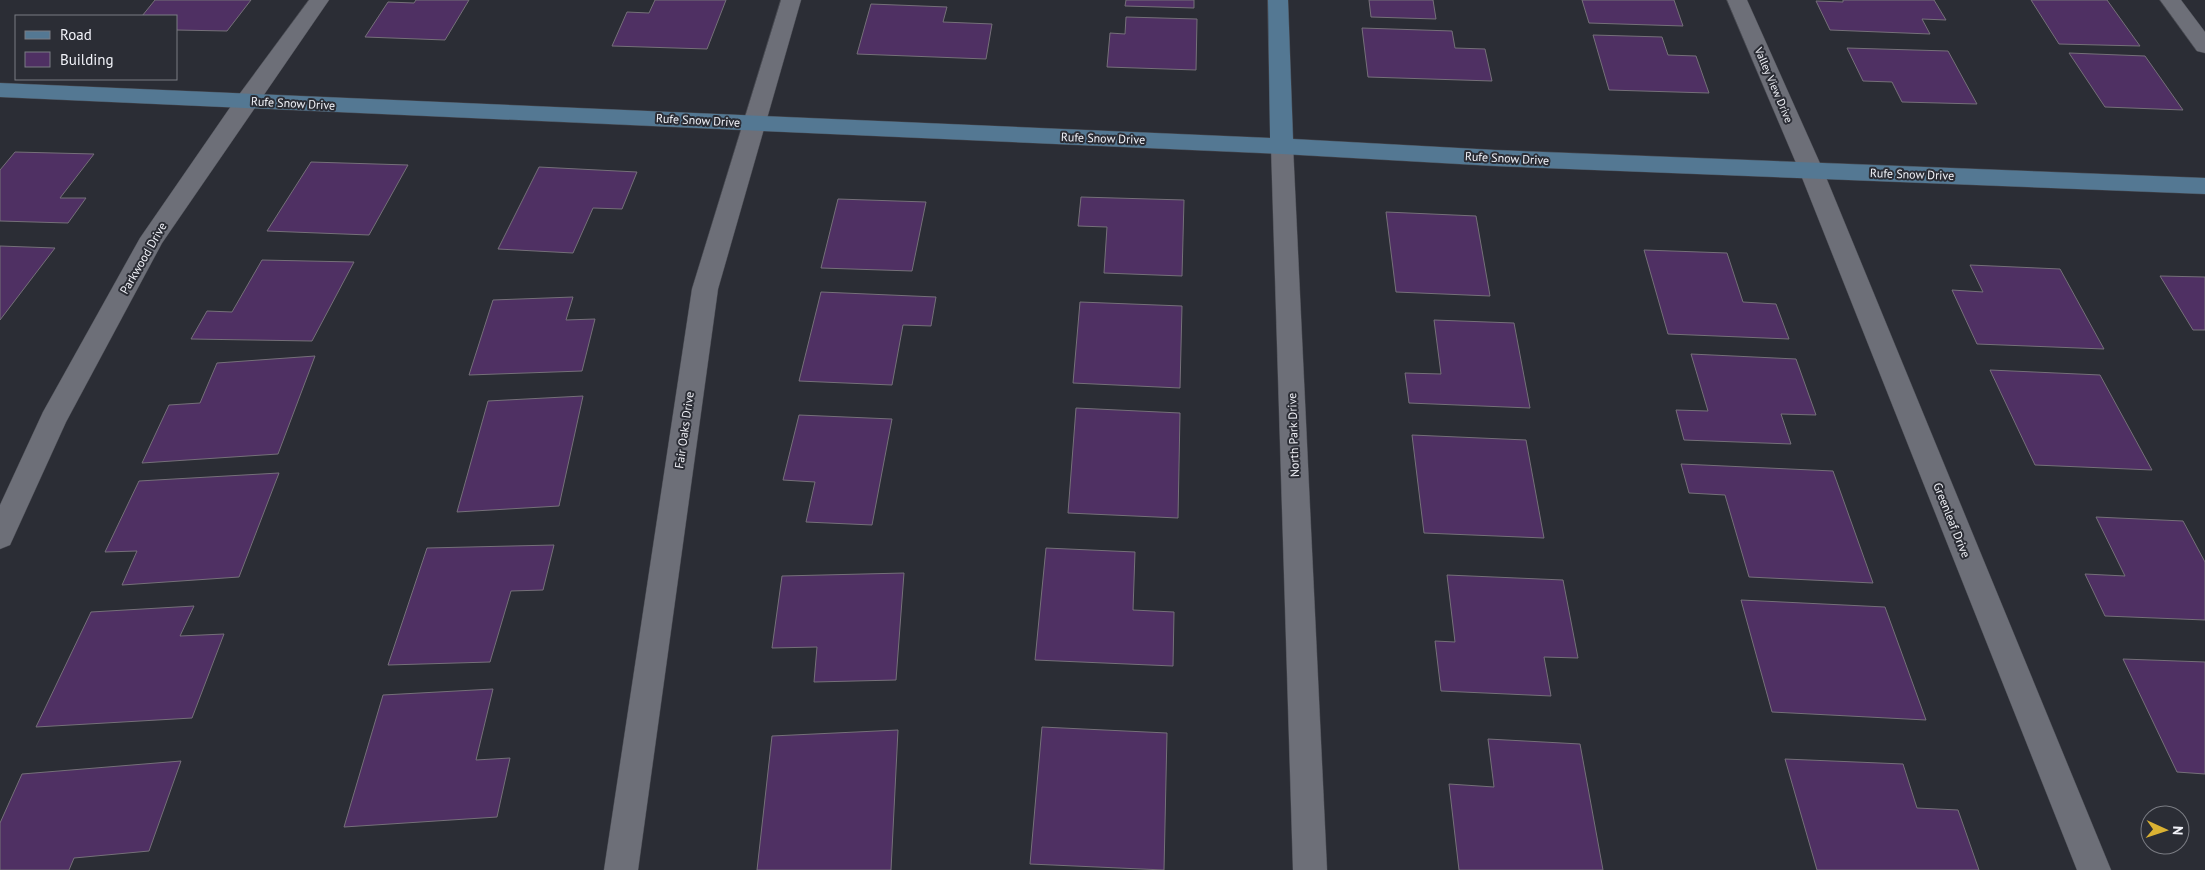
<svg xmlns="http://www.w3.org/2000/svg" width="2205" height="870" font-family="'PT Sans',sans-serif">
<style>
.building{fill:#4f3063;stroke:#757079}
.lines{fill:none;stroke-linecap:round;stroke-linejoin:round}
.street-casing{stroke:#484a51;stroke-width:1}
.secondary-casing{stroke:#484a51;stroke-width:1}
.street{fill:#6d6f78;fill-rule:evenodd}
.secondary{fill:#547893;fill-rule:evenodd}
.labels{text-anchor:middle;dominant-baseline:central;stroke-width:4;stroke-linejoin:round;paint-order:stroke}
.far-street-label{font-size:11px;fill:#f1f2f8;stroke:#2b2d35}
.street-label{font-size:12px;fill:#f1f2f8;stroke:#2b2d35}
</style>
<rect width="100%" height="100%" fill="#2b2d35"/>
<g class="building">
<path d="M155 0H251L227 31 176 30V16H142Z"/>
<path d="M416 0H469L445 40 365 37 388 2 414 3Z"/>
<path d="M655 0H726L707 49 612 46 627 12 649 13Z"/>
<path d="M1126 0H1194V8L1125 6Z"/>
<path d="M1369 0H1433L1436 19 1371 17Z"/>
<path d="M1582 0H1674L1683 26 1589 23Z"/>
<path d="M1843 0H1934L1946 20 1922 19 1930 34 1830 30 1816 1 1843 2Z"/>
<path d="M2031 0H2107L2140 46 2059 44Z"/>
<path d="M871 4 947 7 943 22 992 24 986 59 857 54Z"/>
<path d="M1126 17 1197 19 1196 70 1107 67 1110 33 1125 34Z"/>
<path d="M1362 28 1452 31 1455 48 1485 49 1492 81 1368 77Z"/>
<path d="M1593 35 1662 37 1668 55 1696 56 1709 93 1609 90Z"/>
<path d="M1847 48 1948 51 1977 104 1902 102 1892 82 1863 81Z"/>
<path d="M2069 53 2145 56 2183 110 2105 107Z"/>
<path d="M15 152 94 154 60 198H86L68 223 0 221V170Z"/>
<path d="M311 162 408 165 369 235 267 231Z"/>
<path d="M539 167 637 172 622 209 593 208 573 253 498 249Z"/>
<path d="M1081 197 1184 200 1182 276 1104 273 1107 227 1078 226Z"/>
<path d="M838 199 926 202 912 271 821 268Z"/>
<path d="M1386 212 1476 216 1490 296 1396 292Z"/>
<path d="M0 246 55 248 0 320Z"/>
<path d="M1644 250 1727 253 1743 302 1776 304 1789 339 1668 334Z"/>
<path d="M262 260 354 262 312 341 191 339 207 311 232 312Z"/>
<path d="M1970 265 2060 269 2104 349 1977 344 1952 290 1983 292Z"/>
<path d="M2160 276 2205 277V330H2193Z"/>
<path d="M821 292 936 297 931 326 903 325 892 385 799 381Z"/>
<path d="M573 297 566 320 595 319 582 371 469 375 493 300Z"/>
<path d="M1080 302 1182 306 1180 388 1073 383Z"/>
<path d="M1434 320 1514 323 1530 408 1409 403 1405 373 1441 374Z"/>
<path d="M1691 354 1796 359 1816 415 1781 414 1791 444 1684 440 1676 410 1708 411Z"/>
<path d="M315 356 278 454 142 463 169 405 200 403 217 363Z"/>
<path d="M1990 370 2100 375 2152 470 2035 465Z"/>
<path d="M583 396 559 506 457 512 488 401Z"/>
<path d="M1076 408 1180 413 1178 518 1068 513Z"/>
<path d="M799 415 892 419 872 525 806 522 815 482 783 480Z"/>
<path d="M1412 435 1526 440 1544 538 1424 533Z"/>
<path d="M1681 464 1833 471 1873 583 1749 577 1725 495 1689 493Z"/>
<path d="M279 473 239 577 122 585 137 551 105 552 139 481Z"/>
<path d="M2096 517 2183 521 2205 562V620L2105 616 2085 574 2125 576Z"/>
<path d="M554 545 543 590 511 591 490 662 388 665 427 548Z"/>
<path d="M1046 548 1135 552 1133 610 1174 612 1173 666 1035 660Z"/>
<path d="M904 573 896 680 814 682 817 647 772 648 782 576Z"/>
<path d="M1447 575 1563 580 1578 658 1544 657 1551 696 1441 691 1435 641 1455 642Z"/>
<path d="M1741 600 1885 607 1926 720 1772 712Z"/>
<path d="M194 606 180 636 224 634 192 718 36 727 91 612Z"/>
<path d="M2123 659 2205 662V774L2177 772Z"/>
<path d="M493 689 476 760 510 758 497 817 344 827 383 695Z"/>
<path d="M1042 727 1167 733 1164 870 1030 864Z"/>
<path d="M898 730 891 870H757L772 736Z"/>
<path d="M1488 739 1580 744 1603 870H1459L1449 784 1494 787Z"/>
<path d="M1785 759 1903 764 1917 808 1958 810 1979 870H1817Z"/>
<path d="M181 761 149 851 74 858 69 870H0V823L22 774Z"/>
</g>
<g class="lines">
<defs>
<g id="street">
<path d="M309 0H329L162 243 66 422 10 545 0 549V505L43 412 140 238 238 96Z"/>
<path d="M781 0H801L718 289 638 870H604L692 289Z"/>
<path d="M1727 0H1747L1823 170 2111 870H2077L1799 170Z"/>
<path d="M2160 0H2181L2205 32V53L2197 51Z"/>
<path d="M1282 138 1290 141 1293 146 1327 870H1293L1271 146 1274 141Z"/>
</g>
<path id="secondary" d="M1268 0H1288L1293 139 1495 150 2205 178V194L1495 166 1282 154 0 97V83L1270 138Z"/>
</defs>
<use href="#street" class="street-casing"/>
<use href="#secondary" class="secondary-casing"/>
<use href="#street" class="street"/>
<use href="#secondary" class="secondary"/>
</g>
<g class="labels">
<g class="far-street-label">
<text transform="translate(1774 85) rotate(67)">Valley View Drive</text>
</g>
<g class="street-label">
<text transform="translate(293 103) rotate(3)">Rufe Snow Drive</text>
<text transform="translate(698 120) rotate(3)">Rufe Snow Drive</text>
<text transform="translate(1103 138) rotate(2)">Rufe Snow Drive</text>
<text transform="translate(1507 158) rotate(3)">Rufe Snow Drive</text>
<text transform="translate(1912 174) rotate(2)">Rufe Snow Drive</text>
<text transform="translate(143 258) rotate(-60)">Parkwood Drive</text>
<text transform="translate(684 430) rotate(-82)">Fair Oaks Drive</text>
<text transform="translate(1293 435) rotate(-92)">North Park Drive</text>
<text transform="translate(1952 520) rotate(68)">Greenleaf Drive</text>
</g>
</g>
<rect x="15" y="15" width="162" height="65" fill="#2b2d35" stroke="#7a7c83"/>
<rect x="25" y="31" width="25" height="8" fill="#547893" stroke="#7a7c83"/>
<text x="60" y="40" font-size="15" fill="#f1f2f8">Road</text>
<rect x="25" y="52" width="25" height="15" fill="#4f3063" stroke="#7a7c83"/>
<text x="60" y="65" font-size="15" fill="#f1f2f8">Building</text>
<g transform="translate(2165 830) rotate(93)"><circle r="24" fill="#2b2d35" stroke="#7a7c83"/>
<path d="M0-4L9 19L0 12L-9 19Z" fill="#dbb233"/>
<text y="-8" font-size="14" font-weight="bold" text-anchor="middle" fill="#f1f2f8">N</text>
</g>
</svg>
